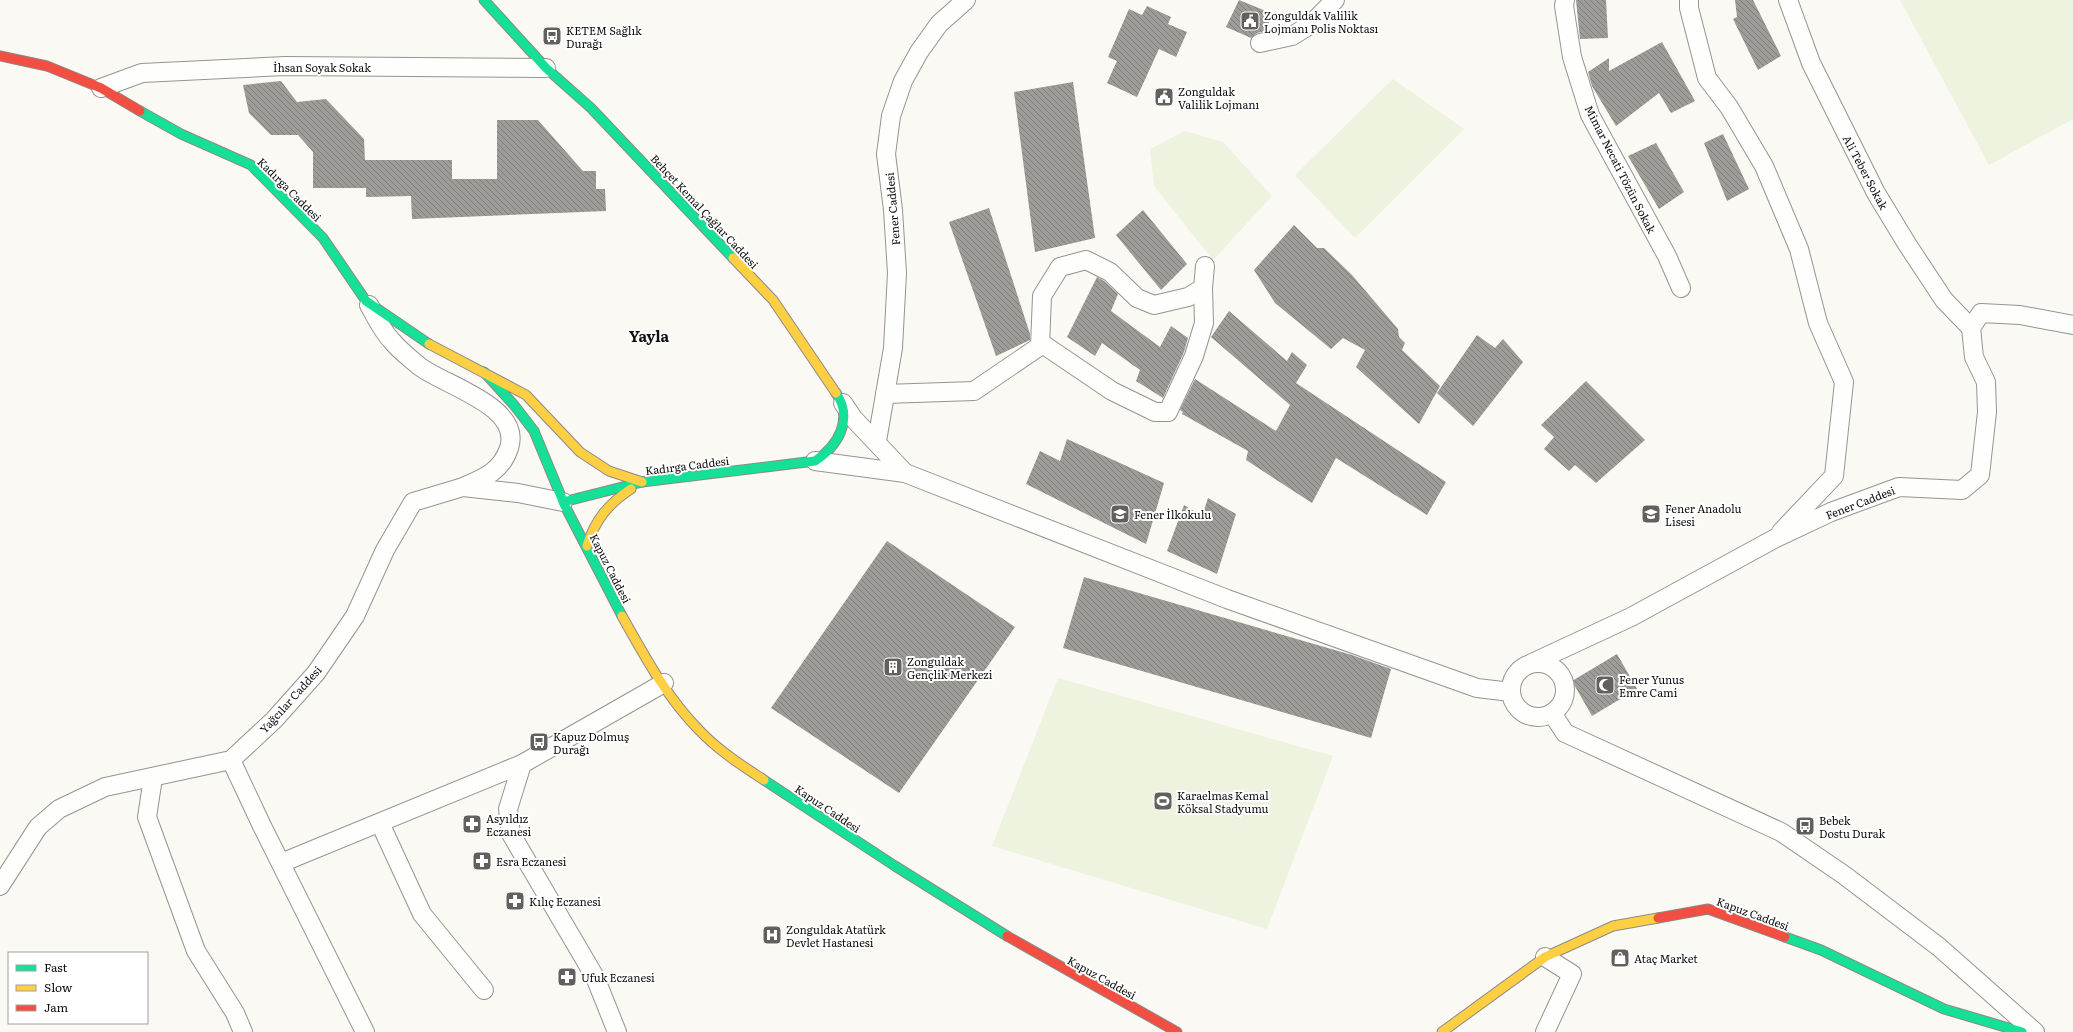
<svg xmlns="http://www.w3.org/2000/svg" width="2073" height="1032" font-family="Literata,serif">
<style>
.pitch{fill:#eef3df}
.building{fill:url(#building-back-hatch)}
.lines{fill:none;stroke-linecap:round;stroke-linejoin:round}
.street-casing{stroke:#949492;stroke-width:20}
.fast-casing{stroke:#8b8a88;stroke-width:11}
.slow-casing{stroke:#8b8a88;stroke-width:11}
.jam-casing{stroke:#8b8a88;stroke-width:11}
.street{stroke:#fefefd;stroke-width:18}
.fast{stroke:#16e098;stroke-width:9}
.slow{stroke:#ffcf43;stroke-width:9}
.jam{stroke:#f24e42;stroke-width:9}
.labels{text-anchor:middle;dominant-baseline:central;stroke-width:4;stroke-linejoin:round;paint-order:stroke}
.poi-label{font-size:11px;fill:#0e0e0e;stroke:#fff;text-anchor:start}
.street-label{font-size:11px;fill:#0e0e0e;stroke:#fff}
.district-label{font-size:15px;font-weight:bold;fill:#0e0e0e;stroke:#fff}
</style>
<defs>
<pattern id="building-back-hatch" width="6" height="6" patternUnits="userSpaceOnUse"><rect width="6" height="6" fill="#9e9c99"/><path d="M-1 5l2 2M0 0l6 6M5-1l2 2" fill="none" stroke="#7f7e7b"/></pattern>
</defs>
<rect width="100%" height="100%" fill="#faf9f4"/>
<g class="pitch">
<path d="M1900 0H2073V119L1989 165Z"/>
<path d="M1393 79 1464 129 1355 238 1295 175Z"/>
<path d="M1185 131 1223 142 1272 196 1213 260 1154 186 1150 149Z"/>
<path d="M1058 678 1333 756 1267 929 992 846Z"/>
</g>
<g class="building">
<path d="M1239 0 1273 14 1265 31 1257 33 1251 38 1226 27Z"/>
<path d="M1576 0H1606L1608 38 1580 39Z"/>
<path d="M1735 0H1753L1781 56 1758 70 1733 19 1737 17Z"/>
<path d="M1147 6 1171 17 1168 24 1187 32 1176 57 1159 49 1137 97 1107 83 1117 61 1108 57 1129 9 1142 15Z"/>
<path d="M1662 42 1695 101 1671 113 1659 93 1616 126 1592 86 1588 72 1609 58V71Z"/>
<path d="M281 81 297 102 326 99 364 139 365 160H452V179H497V120H538L583 171H596V189H605L606 211 412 219 411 196 366 197V188H313V152L298 135H271L249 113 243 85Z"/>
<path d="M1073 82 1095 238 1035 252 1014 92Z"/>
<path d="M1723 134 1749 189 1727 201 1704 143Z"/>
<path d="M1656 143 1684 192 1659 209 1628 156Z"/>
<path d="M989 208 1030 334V340L996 356 949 222Z"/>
<path d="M1143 210 1187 264 1161 290 1116 235Z"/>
<path d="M1294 225 1317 248H1324L1352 275 1398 329 1399 337 1405 343 1402 350 1440 386 1419 424 1356 367 1365 350 1343 338 1331 349 1275 303 1254 270Z"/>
<path d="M1097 277 1104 281 1118 294 1111 311 1160 347 1171 326 1188 338 1184 352 1163 398 1136 381 1140 370 1102 343 1095 356 1067 337Z"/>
<path d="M1229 311 1287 361 1292 352 1307 365 1296 383 1446 482 1427 515 1336 458 1312 503 1246 460 1248 451 1182 414 1183 412 1180 410 1195 379 1276 431 1290 405 1211 337Z"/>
<path d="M1477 335 1495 348 1503 339 1523 362 1473 426 1437 393Z"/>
<path d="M1586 381 1645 440 1596 483 1575 465 1569 471 1544 449 1554 437 1541 425Z"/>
<path d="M1067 439 1164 483 1146 544 1026 484 1040 451 1060 461Z"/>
<path d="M1208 498 1236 514 1217 574 1167 551 1184 505 1202 516Z"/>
<path d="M887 541 1015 627 899 793 771 708Z"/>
<path d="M1084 577 1352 655 1391 669 1371 738 1063 648Z"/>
<path d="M1617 654 1637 689 1592 716 1572 681Z"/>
</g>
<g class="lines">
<defs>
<g id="street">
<path d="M1565 0 1564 6 1572 57 1590 115 1667 256 1681 288"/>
<path d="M1689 0V8L1707 78 1729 107 1764 166 1799 249 1818 323 1844 382 1834 476 1781 532"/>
<path d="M1788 0 1811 63 1876 193 1907 244 1944 300 1971 328"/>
<path d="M1260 43 1292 36 1310 25 1335 0"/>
<path d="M101 88 142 73 285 66 546 68"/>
<path d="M369 305C376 317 382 331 392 341 399 350 410 358 419 366 443 385 523 406 509 448 502 470 485 478 465 486"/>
<path d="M1041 343 1112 391 1155 412H1168L1194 356 1204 323 1203 288"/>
<path d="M885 394 974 391 1040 346 1042 296 1060 267 1086 260 1110 272 1137 298 1154 305 1188 297 1203 288 1205 266"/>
<path d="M843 403 853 418 905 473"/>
<path d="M877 441 893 348 897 273 893 210 886 154 891 116 903 81 919 52 939 24 966 0"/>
<path d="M815 461 905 473 1227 599 1477 688 1511 692"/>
<path d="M1532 663 1631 617 1774 539 1831 512 1899 487 1962 490 1980 475 1987 412 1986 382 1974 357 1971 328 1981 313 2020 315 2073 325"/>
<circle cx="1538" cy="690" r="27"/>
<path d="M1552 713 1565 733 1781 832 1844 875 1939 947 2035 1032"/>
<path d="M231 760 262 826 365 1032"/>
<path d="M153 778 147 817 196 951 235 1013 243 1032"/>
<path d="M380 823 422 914 484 990"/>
<path d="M281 863 522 764"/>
<path d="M0 886 38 827 59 809 105 787 231 760 274 720 316 673 355 616 385 550 413 502 463 487 518 493 563 502"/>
<path d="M1545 957 1572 974 1545 1032"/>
<path d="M617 1032 595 977 511 834 508 809 522 764 664 683"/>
</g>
<g id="fast">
<path d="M484 0 546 68 591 108 733 258"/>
<path d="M140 111 181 134 251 165 323 238 366 301 429 344"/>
<path d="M484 372 514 405 534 431 565 506 622 616"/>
<path d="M563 502 642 482 815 461C838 446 854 419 836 393"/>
<path d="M764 780 895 866 1007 936"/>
<path d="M1785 937 1821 950 1944 1009 2022 1032"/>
</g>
<g id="slow">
<path d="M733 258 773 300 836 393"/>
<path d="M429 344 526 395 580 452 609 471 642 482"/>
<path d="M587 546C595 520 608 504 631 489"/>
<path d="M622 616C644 655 667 698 699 730 718 750 741 765 764 780"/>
<path d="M1442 1032 1545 957 1613 926 1658 918"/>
</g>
<g id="jam">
<path d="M0 56 47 66 101 88 140 111"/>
<path d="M1658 918 1708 909 1785 937"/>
<path d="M1007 936 1177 1032"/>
</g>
</defs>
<use href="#street" class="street-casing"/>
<use href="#fast" class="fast-casing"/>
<use href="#slow" class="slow-casing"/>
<use href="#jam" class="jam-casing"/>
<use href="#street" class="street"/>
<use href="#fast" class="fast"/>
<use href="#slow" class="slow"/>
<use href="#jam" class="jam"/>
</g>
<defs>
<symbol id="civic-square" viewBox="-11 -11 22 22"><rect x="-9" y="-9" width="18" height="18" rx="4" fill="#61605e" stroke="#fff"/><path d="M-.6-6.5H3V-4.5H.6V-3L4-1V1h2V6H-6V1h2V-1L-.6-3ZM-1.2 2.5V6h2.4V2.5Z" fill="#fff"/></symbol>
<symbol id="bus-square" viewBox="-11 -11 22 22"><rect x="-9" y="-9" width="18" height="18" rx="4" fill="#61605e" stroke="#fff"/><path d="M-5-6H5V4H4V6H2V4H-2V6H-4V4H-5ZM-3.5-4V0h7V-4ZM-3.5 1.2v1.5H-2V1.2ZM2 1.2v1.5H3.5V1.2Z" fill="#fff"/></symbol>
<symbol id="school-square" viewBox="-11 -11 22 22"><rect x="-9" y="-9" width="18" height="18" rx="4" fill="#61605e" stroke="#fff"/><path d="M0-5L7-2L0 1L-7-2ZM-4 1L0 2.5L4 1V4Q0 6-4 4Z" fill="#fff"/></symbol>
<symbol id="building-square" viewBox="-11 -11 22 22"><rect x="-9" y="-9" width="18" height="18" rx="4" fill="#61605e" stroke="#fff"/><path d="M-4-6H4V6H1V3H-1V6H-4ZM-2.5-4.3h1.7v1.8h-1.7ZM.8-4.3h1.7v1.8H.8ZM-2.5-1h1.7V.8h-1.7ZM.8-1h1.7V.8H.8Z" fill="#fff"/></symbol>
<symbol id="mosque-square" viewBox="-11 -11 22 22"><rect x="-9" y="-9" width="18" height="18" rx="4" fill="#61605e" stroke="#fff"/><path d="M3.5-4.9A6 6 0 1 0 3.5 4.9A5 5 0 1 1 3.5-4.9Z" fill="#fff"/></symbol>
<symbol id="stadium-square" viewBox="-11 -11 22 22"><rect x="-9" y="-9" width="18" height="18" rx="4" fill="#61605e" stroke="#fff"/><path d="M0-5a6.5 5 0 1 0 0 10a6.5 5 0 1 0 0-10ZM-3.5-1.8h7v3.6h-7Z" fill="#fff"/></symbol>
<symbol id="pharmacy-square" viewBox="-11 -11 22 22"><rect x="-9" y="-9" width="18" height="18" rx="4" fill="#61605e" stroke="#fff"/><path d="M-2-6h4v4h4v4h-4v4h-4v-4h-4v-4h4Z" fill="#fff"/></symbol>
<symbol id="hospital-square" viewBox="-11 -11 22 22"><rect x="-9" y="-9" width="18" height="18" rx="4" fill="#61605e" stroke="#fff"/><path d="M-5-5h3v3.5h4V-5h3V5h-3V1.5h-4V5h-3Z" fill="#fff"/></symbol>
<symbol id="shop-square" viewBox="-11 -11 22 22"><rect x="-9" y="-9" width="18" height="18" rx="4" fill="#61605e" stroke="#fff"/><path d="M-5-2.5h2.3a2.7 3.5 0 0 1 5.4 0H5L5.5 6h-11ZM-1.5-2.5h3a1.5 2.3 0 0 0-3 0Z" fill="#fff"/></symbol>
</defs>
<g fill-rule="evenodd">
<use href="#civic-square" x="1239" y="10" width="22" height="22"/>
<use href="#bus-square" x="541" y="25" width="22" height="22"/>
<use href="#civic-square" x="1153" y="86" width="22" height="22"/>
<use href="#school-square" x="1109" y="503" width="22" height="22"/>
<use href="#school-square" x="1640" y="503" width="22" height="22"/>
<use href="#building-square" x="882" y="656" width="22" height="22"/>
<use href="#mosque-square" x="1594" y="674" width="22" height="22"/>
<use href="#bus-square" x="528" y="731" width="22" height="22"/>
<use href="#stadium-square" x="1152" y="790" width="22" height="22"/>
<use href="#pharmacy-square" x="461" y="813" width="22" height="22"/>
<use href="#bus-square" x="1794" y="815" width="22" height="22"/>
<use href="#pharmacy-square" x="471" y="850" width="22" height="22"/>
<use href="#pharmacy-square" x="504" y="890" width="22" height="22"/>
<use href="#hospital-square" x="761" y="924" width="22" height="22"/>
<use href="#shop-square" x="1609" y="947" width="22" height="22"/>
<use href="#pharmacy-square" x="556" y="966" width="22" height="22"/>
</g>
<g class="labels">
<g class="poi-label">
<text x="1264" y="15">Zonguldak Valilik<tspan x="1264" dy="13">Lojmanı Polis Noktası</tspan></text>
<text x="566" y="30">KETEM Sağlık<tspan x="566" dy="13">Durağı</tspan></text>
<text x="1178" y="91">Zonguldak<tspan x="1178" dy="13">Valilik Lojmanı</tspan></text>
<text x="1665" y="508">Fener Anadolu<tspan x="1665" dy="13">Lisesi</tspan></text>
<text x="1134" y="514">Fener İlkokulu</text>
<text x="907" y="661">Zonguldak<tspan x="907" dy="13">Gençlik Merkezi</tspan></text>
<text x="1619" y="679">Fener Yunus<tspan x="1619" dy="13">Emre Cami</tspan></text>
<text x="553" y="736">Kapuz Dolmuş<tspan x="553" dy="13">Durağı</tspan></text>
<text x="1177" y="795">Karaelmas Kemal<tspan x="1177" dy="13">Köksal Stadyumu</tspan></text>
<text x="486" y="818">Asyıldız<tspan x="486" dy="13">Eczanesi</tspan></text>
<text x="1819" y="820">Bebek<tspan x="1819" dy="13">Dostu Durak</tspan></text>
<text x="496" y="861">Esra Eczanesi</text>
<text x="529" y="901">Kılıç Eczanesi</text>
<text x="786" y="929">Zonguldak Atatürk<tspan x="786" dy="13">Devlet Hastanesi</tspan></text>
<text x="1634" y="958">Ataç Market</text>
<text x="581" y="977">Ufuk Eczanesi</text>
</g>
<g class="street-label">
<text x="322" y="67">İhsan Soyak Sokak</text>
<text transform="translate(1621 169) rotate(63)">Mimar Necati Tözün Sokak</text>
<text transform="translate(1866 172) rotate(62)">Ali Teber Sokak</text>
<text transform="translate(290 189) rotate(45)">Kadırga Caddesi</text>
<text transform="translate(892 209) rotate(-95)">Fener Caddesi</text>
<text transform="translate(705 211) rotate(47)">Behçet Kemal Çağlar Caddesi</text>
<text transform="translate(687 465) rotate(-7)">Kadırga Caddesi</text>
<text transform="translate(1860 502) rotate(-21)">Fener Caddesi</text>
<text transform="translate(611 568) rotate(63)">Kapuz Caddesi</text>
<text transform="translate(290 699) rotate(-48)">Yağcılar Caddesi</text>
<text transform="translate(828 808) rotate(34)">Kapuz Caddesi</text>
<text transform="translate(1753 913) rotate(20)">Kapuz Caddesi</text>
<text transform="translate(1102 977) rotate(29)">Kapuz Caddesi</text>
</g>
<g class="district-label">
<text x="649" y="335">Yayla</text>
</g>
</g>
<rect x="8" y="952" width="140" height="72" fill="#ffffff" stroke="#9f9f9f"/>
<rect x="16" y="965" width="20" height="6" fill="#16e098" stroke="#9f9f9f"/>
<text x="44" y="972" font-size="12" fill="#0e0e0e">Fast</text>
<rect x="16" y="985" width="20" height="6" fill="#ffcf43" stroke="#9f9f9f"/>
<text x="44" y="992" font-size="12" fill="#0e0e0e">Slow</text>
<rect x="16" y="1005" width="20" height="6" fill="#f24e42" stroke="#9f9f9f"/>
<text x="44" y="1012" font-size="12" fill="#0e0e0e">Jam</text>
</svg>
